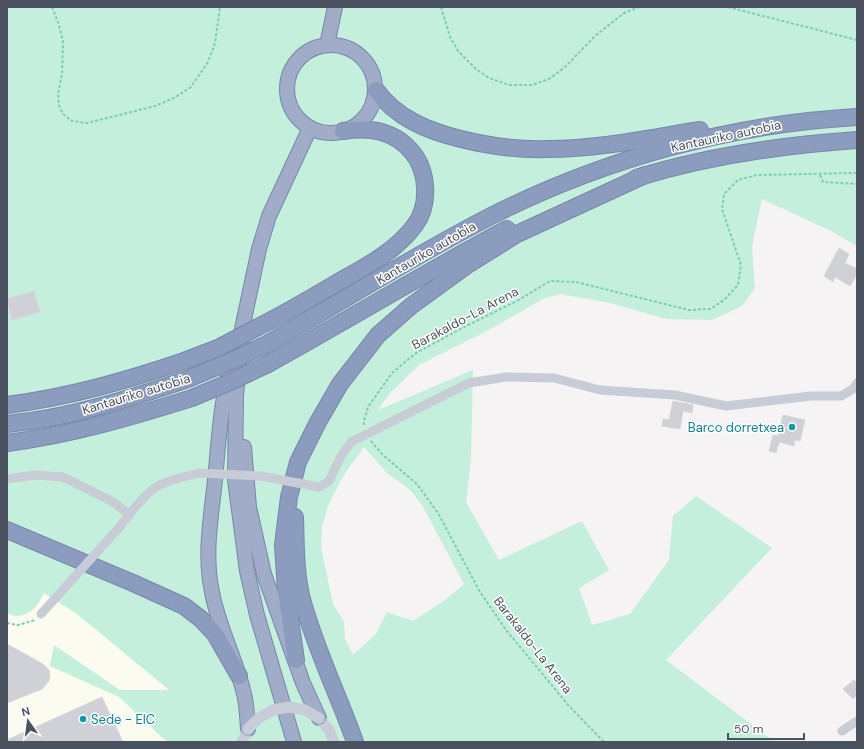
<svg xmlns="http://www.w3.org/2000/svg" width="864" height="749" font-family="'DM Sans',sans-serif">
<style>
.commercial{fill:#fcfbef}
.green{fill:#c4efdc;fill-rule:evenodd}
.building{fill:#cfd1d6;stroke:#d7d7dd}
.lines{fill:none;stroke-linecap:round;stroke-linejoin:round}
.trunk-casing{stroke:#7787ab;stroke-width:16}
.motorway-casing{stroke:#7787ab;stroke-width:18}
.path{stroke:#7ccdb3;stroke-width:2;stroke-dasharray:3 2;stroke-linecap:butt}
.minor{stroke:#c7ccd6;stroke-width:9}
.tertiary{stroke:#c7ccd6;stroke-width:11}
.trunk{stroke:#a0acc8;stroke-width:14}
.motorway{stroke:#8c9cbf;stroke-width:16}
.motorway-bridge-casing{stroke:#7787ab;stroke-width:18;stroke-linecap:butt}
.minor-bridge{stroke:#c7ccd6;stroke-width:9}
.tertiary-bridge{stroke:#c7ccd6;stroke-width:11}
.motorway-bridge{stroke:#8c9cbf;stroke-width:16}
.culture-dot{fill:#0f9aa8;stroke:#fff;stroke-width:1.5}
.labels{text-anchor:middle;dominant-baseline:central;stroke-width:3;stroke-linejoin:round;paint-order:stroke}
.street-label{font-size:13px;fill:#4a5260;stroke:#fff}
.culture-label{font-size:13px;fill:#0d838f;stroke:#fff;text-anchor:end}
</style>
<rect width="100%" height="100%" fill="#f5f3f3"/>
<path class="commercial" d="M7 543 230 742H7Z"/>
<path class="green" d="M7 7H857V246L831 231 762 199 752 246 755 288 742 306 712 320 666 319 610 303 560 294 545 298 485 332 419 365 391 392 378 410 473 370 471 460 466 502 499 560 582 521 609 570 579 588 592 625 630 614 669 560 673 516 696 496 772 548 666 660 775 742H167L119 697 50 666 54 645 120 690H169L77 614 44 593C42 596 40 601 38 604 32 613 17 620 7 613ZM364 447 387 473 409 489 422 505 464 584 445 600 413 621 387 612 376 634 353 655 345 639 344 622 333 604 321 547 322 527 328 506 343 476Z"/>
<g class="building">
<path d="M839 248 849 254 845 263 857 269V274L850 286 835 277 833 282 824 276Z"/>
<path d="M34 291 40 312 12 320 7 299Z"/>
<path d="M673 401 693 405 692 413 683 411 680 429 662 426 663 419 669 420Z"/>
<path d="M783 415 805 420 800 441 795 440 794 446 779 442 776 453 769 451 773 435 778 436Z"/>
<path d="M7 644 43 664 49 670 50 674 49 681 42 689 7 703Z"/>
<path d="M854 680 857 683V695L853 699 843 689Z"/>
<path d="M102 697 123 742H7V740Z"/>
</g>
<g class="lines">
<defs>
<g id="trunk">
<circle cx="331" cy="89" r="44"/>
<path d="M327 45 335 7"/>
<path d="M234 354C221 395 219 438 215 480 211 518 204 554 212 592 218 626 235 657 243 690 247 703 247 716 248 729"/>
<path d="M244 447 249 507 264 574 303 683 319 718"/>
<path d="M294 742 257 615 247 571 235 480 236 396 242 329 259 249 269 216 310 128"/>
</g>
<g id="motorway">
<path d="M376 90C396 118 428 131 461 139 489 146 519 150 548 149 599 149 650 138 700 130"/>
<path d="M636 178C707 156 783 145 857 140"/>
<path d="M258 327C286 313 313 297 340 281 367 266 396 251 415 225 430 205 428 171 412 152 394 130 369 127 343 131"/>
<path d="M265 345C342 302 416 254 495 214 607 158 731 124 857 117"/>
<path d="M268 364C348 320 426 272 507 229"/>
<path d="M7 405C69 397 125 381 184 361"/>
<path d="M7 424C69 418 129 399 188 379"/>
<path d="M7 443C71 435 131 417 192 398"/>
<path d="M295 517C296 544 295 572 302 599 315 648 338 694 355 742"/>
<path d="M7 530 133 583 184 606 201 619 215 634 239 676"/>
<path d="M296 660 286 591 283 545 289 497 298 462 318 422 340 384 378 335 411 306 466 266 517 234 645 175"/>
</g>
</defs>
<use href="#trunk" class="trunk-casing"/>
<use href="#motorway" class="motorway-casing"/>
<g class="path">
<path d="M52 7 58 22 63 41 62 74 58 94 59 105 63 114 72 121 87 123 155 106 174 98 191 87 208 62 215 43 220 7"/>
<path d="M441 7 450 37 458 51 476 69 489 78 509 85H532L549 79 564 68 595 36 624 13 639 7"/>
<path d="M728 7 857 40"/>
<path d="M820 175 823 182 857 184"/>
<path d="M364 425V421L368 407 392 373 416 353 464 327 517 301 550 281 576 282 689 310 711 309 725 299 738 285 741 265 722 209 724 194 738 180 757 175 857 173"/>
<path d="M371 441 382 454 417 484 438 513 480 592 506 630 569 706 604 742"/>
<path d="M7 623 18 625 35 620"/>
</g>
<g class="minor">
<path d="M7 479 35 475 63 477 113 502 130 515"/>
<path d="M319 487 329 481 341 456 351 442 469 383 506 377 554 378 600 390 675 395 726 406 811 396H841L853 389 857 383"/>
<path d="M117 530C128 517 138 501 152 490 166 480 183 477 199 473"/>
<path d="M842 731 857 721"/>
</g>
<g class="tertiary">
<path d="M319 718 329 730 334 742"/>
<path d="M242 742 248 729"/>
</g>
<use href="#trunk" class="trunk"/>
<use href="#motorway" class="motorway"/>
<defs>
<g id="motorway-bridge">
<path d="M184 361 218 348 258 327"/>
<path d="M188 379 233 360 265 345"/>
<path d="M192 398 230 382 268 364"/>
</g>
</defs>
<use href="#motorway-bridge" class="motorway-bridge-casing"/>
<g class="minor-bridge">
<path d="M199 473 260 476 319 487"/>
<path d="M41 614 117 530"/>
</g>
<path class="tertiary-bridge" d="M248 729 259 718 273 710 289 707 305 710 319 718"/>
<use href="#motorway-bridge" class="motorway-bridge"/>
</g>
<g class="culture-dot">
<circle cx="792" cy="427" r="4"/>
<circle cx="83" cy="719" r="4"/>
</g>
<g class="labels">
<g class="street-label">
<text transform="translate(726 136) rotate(-12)">Kantauriko autobia</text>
<text transform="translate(426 253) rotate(-30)">Kantauriko autobia</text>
<text transform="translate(465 318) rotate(-28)">Barakaldo-La Arena</text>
<text transform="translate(136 394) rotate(-17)">Kantauriko autobia</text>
<text transform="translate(533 645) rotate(52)">Barakaldo-La Arena</text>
</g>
<g class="culture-label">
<text x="784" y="427">Barco dorretxea</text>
<text x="91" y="719" text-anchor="start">Sede - EIC</text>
</g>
</g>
<rect width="864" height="749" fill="none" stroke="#4a5260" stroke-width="16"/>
<g transform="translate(28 721) rotate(346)" stroke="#ffffff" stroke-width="3" paint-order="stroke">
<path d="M0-3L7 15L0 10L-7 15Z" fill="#4a5260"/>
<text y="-6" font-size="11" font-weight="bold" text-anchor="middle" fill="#4a5260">N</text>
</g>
<path d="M728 733v6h76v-6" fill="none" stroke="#4a5260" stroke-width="2"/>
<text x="734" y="733" font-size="12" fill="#4a5260" stroke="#ffffff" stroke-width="3" paint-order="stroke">50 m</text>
</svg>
